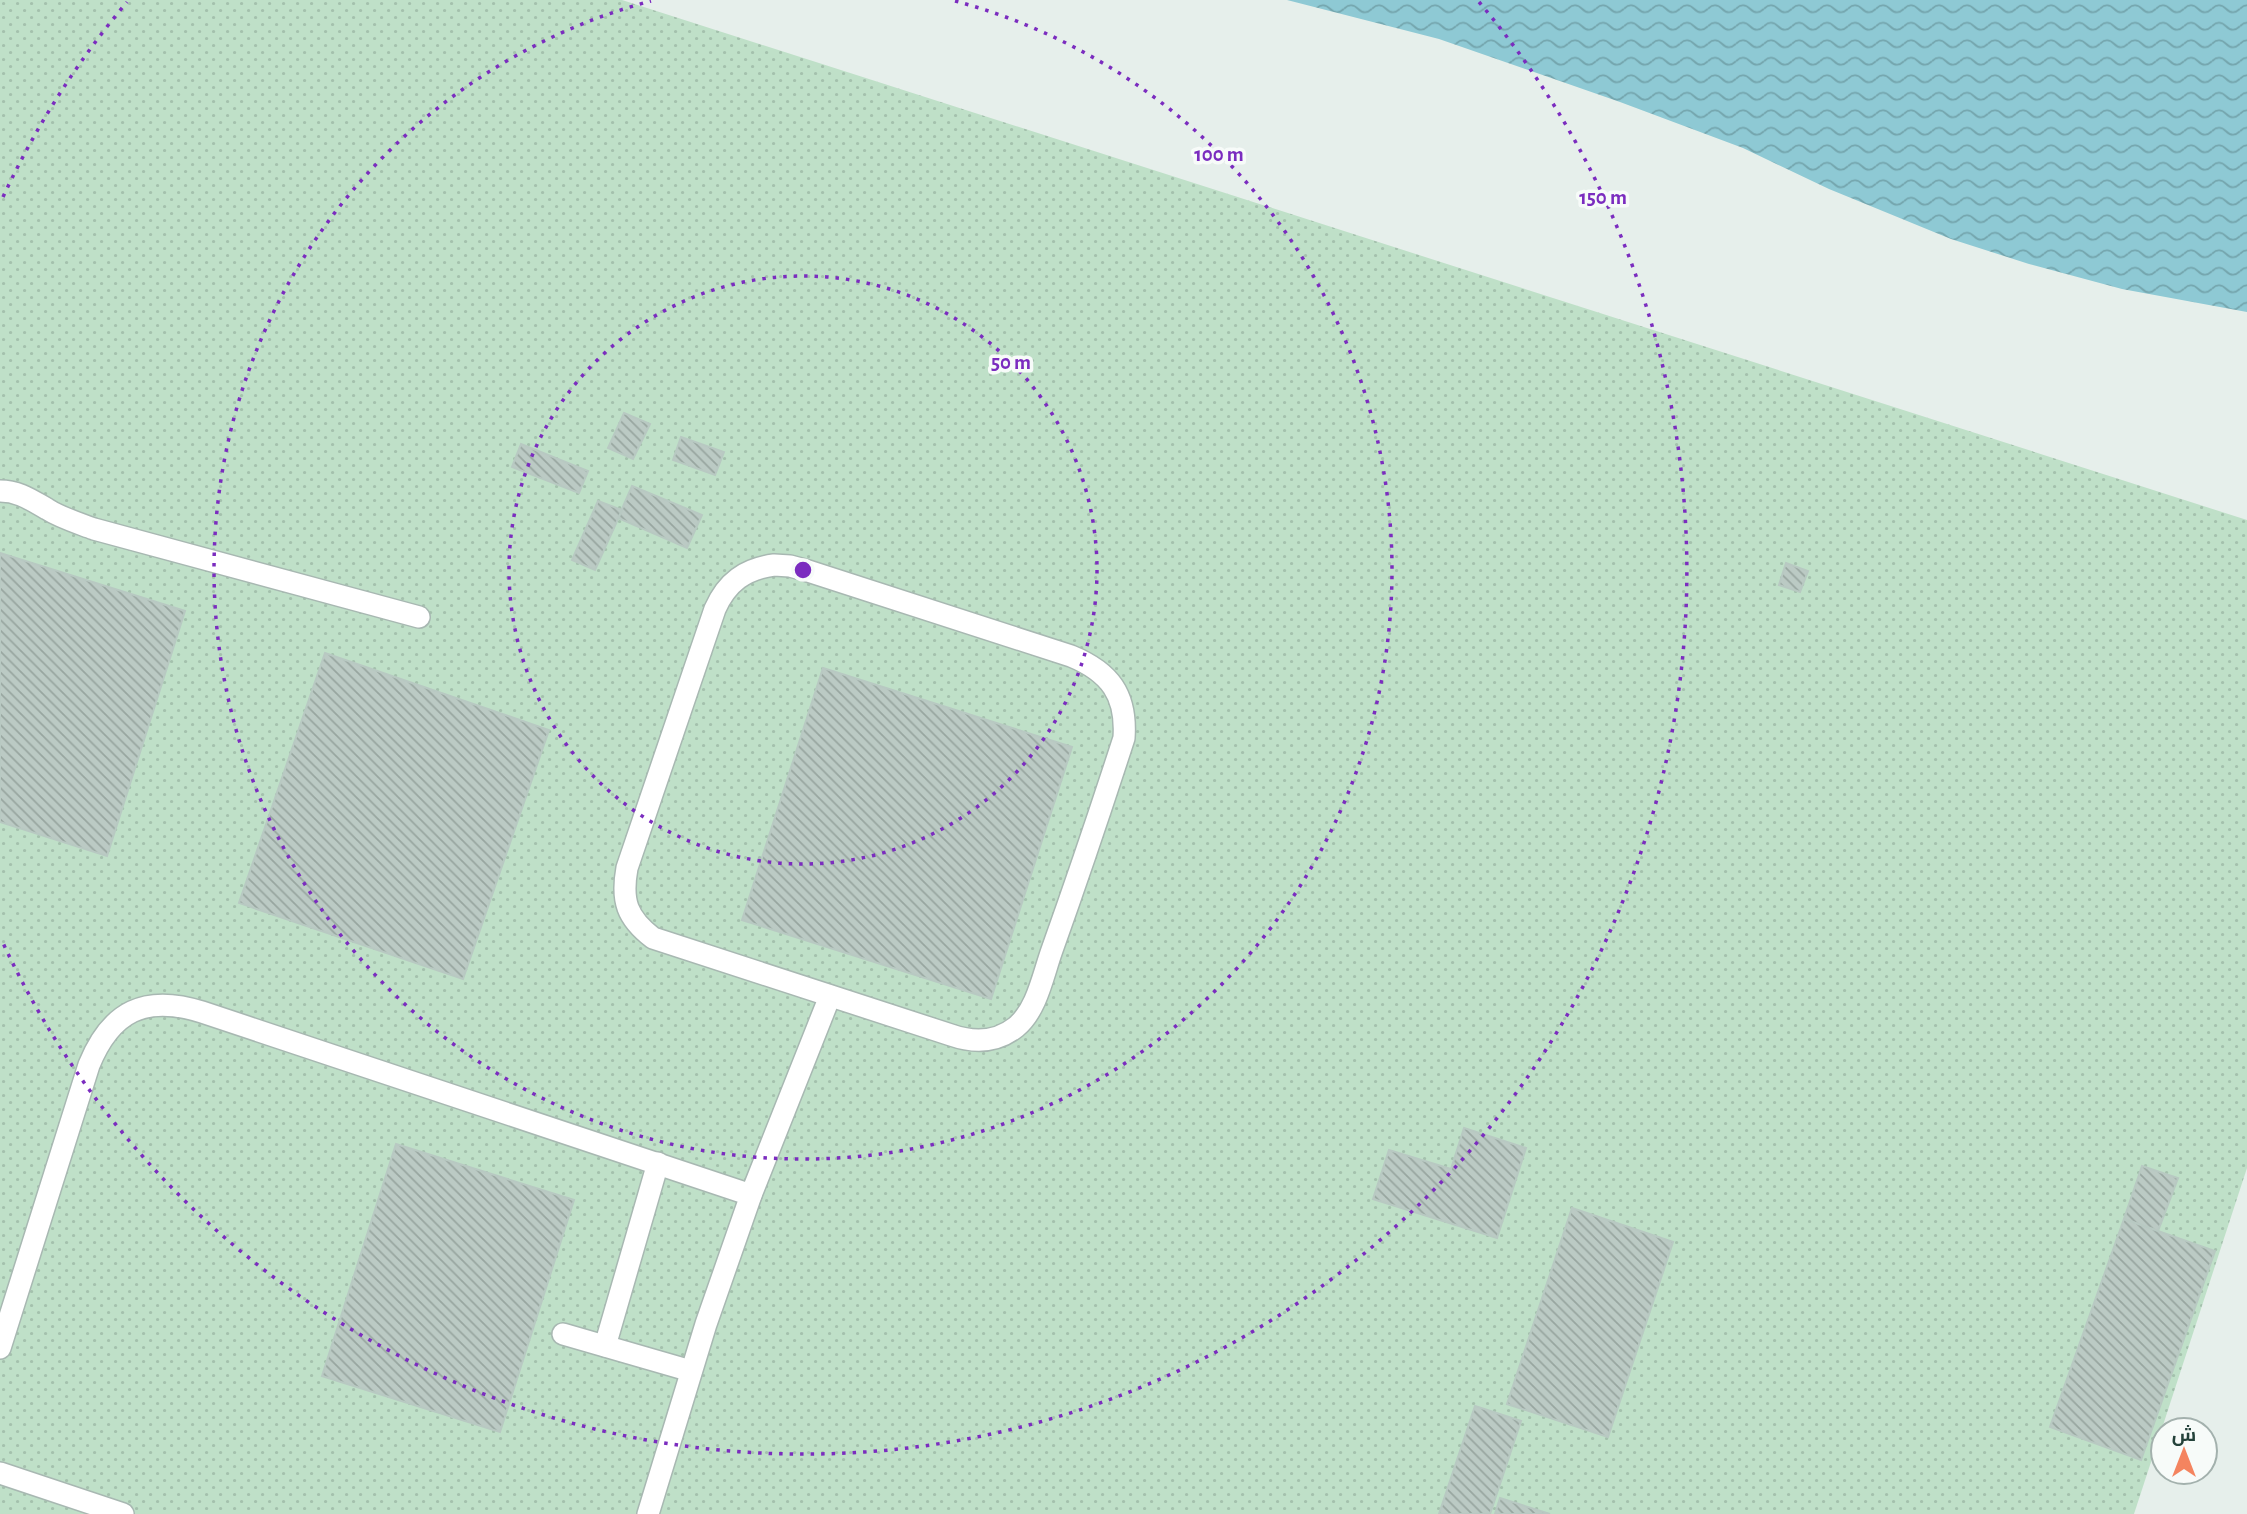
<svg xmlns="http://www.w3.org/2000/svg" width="2247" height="1514" font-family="'Alegreya Sans',Cairo,sans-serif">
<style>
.grass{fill:url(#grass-dots)}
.water{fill:url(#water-waves)}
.building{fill:url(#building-back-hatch);stroke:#b8c9c2;stroke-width:2}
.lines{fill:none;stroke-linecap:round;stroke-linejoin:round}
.service-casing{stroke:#a8b8b2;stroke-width:24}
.service{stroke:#fff;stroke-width:21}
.ring{fill:none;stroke:#7b2cbf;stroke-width:3.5;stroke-dasharray:3.5 7}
.centre{fill:#7b2cbf;stroke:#f7fbf9;stroke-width:3.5}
.ring-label{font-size:21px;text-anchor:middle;font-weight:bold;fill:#7b2cbf;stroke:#f7fbf9;stroke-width:7;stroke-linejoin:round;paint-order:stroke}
</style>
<defs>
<pattern id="grass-dots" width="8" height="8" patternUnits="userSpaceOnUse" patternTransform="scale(1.75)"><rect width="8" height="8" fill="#bfe0c8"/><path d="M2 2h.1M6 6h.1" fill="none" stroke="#a4c1ad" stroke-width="1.8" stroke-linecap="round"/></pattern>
<pattern id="water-waves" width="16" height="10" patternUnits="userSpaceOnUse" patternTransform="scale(1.75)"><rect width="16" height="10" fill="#8ec9d4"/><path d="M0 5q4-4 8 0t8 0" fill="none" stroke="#74a5ad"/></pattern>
<pattern id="building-back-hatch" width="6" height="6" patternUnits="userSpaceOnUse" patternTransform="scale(1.75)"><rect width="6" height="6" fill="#bbcac4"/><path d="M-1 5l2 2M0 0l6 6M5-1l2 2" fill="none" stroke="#98a6a0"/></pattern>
</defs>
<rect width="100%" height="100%" fill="#e6efeb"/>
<path class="grass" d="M0 0H622L2247 520V1168L2134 1514H0Z"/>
<path class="water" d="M1287 0H2247V312L2122 289 2029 264 1951 239 1829 189 1743 148 1620 102 1439 39Z"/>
<g class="building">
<path d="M624 413 650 424 633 459 608 448Z"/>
<path d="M681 437 724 452 715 475 673 460Z"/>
<path d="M521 444 588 471 579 493 512 467Z"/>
<path d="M632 486 702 515 687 548 618 518Z"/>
<path d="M598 501 622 510 595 570 572 560Z"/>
<path d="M0 553 185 611 107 856 0 822Z"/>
<path d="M1786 563 1808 571 1800 592 1779 585Z"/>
<path d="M325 653 549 730 463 979 239 903Z"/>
<path d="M823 668 1072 747 991 999 742 920Z"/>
<path d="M1464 1128 1526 1148 1497 1238 1373 1199 1389 1150 1451 1169Z"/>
<path d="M396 1144 574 1200 500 1432 322 1376Z"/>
<path d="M2142 1166 2178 1178 2158 1231 2124 1219Z"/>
<path d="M1572 1208 1673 1242 1608 1437 1507 1404Z"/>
<path d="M2124 1219 2215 1251 2141 1460 2050 1427Z"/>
<path d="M1475 1406 1521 1421 1490 1514H1439Z"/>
<path d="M1500 1498 1550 1514H1495Z"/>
</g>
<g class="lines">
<defs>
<g id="service">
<path d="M0 491C19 491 31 500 47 509 61 518 78 523 94 529L419 617"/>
<path d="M774 565 790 566 805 570 1071 656C1110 672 1127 695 1124 738 1101 809 1077 880 1052 950 1043 975 1037 1010 1016 1027 996 1043 974 1043 951 1035L653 938C627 918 621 901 627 868L715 609C727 582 745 569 774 565Z"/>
<path d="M563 1334 691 1371"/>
<path d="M605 1346 658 1163"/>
<path d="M0 1348 89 1065C111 1011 145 994 202 1012L751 1195"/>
<path d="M0 1473 123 1514"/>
<path d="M648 1514 706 1324 751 1195 830 996"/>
</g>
</defs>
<use href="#service" class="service-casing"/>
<use href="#service" class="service"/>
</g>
<g class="ring">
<circle cx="803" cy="570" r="294"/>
<path d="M955 1A589 589 0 1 1 651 1"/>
<path d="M3 197A883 883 0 0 1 127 2M1479 2A883 883 0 1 1 3 943"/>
</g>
<circle cx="803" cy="570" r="10" class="centre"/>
<g class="ring-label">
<text x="1219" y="161">100 m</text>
<text x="1603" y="204">150 m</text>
<text x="1011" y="369">50 m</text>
</g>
<g transform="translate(2184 1451)"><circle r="33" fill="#f7fbf9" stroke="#a3b1ad" stroke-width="2"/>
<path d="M0-5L12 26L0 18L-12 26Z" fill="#f4845f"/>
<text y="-10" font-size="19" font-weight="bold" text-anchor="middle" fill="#24423a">ش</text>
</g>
</svg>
